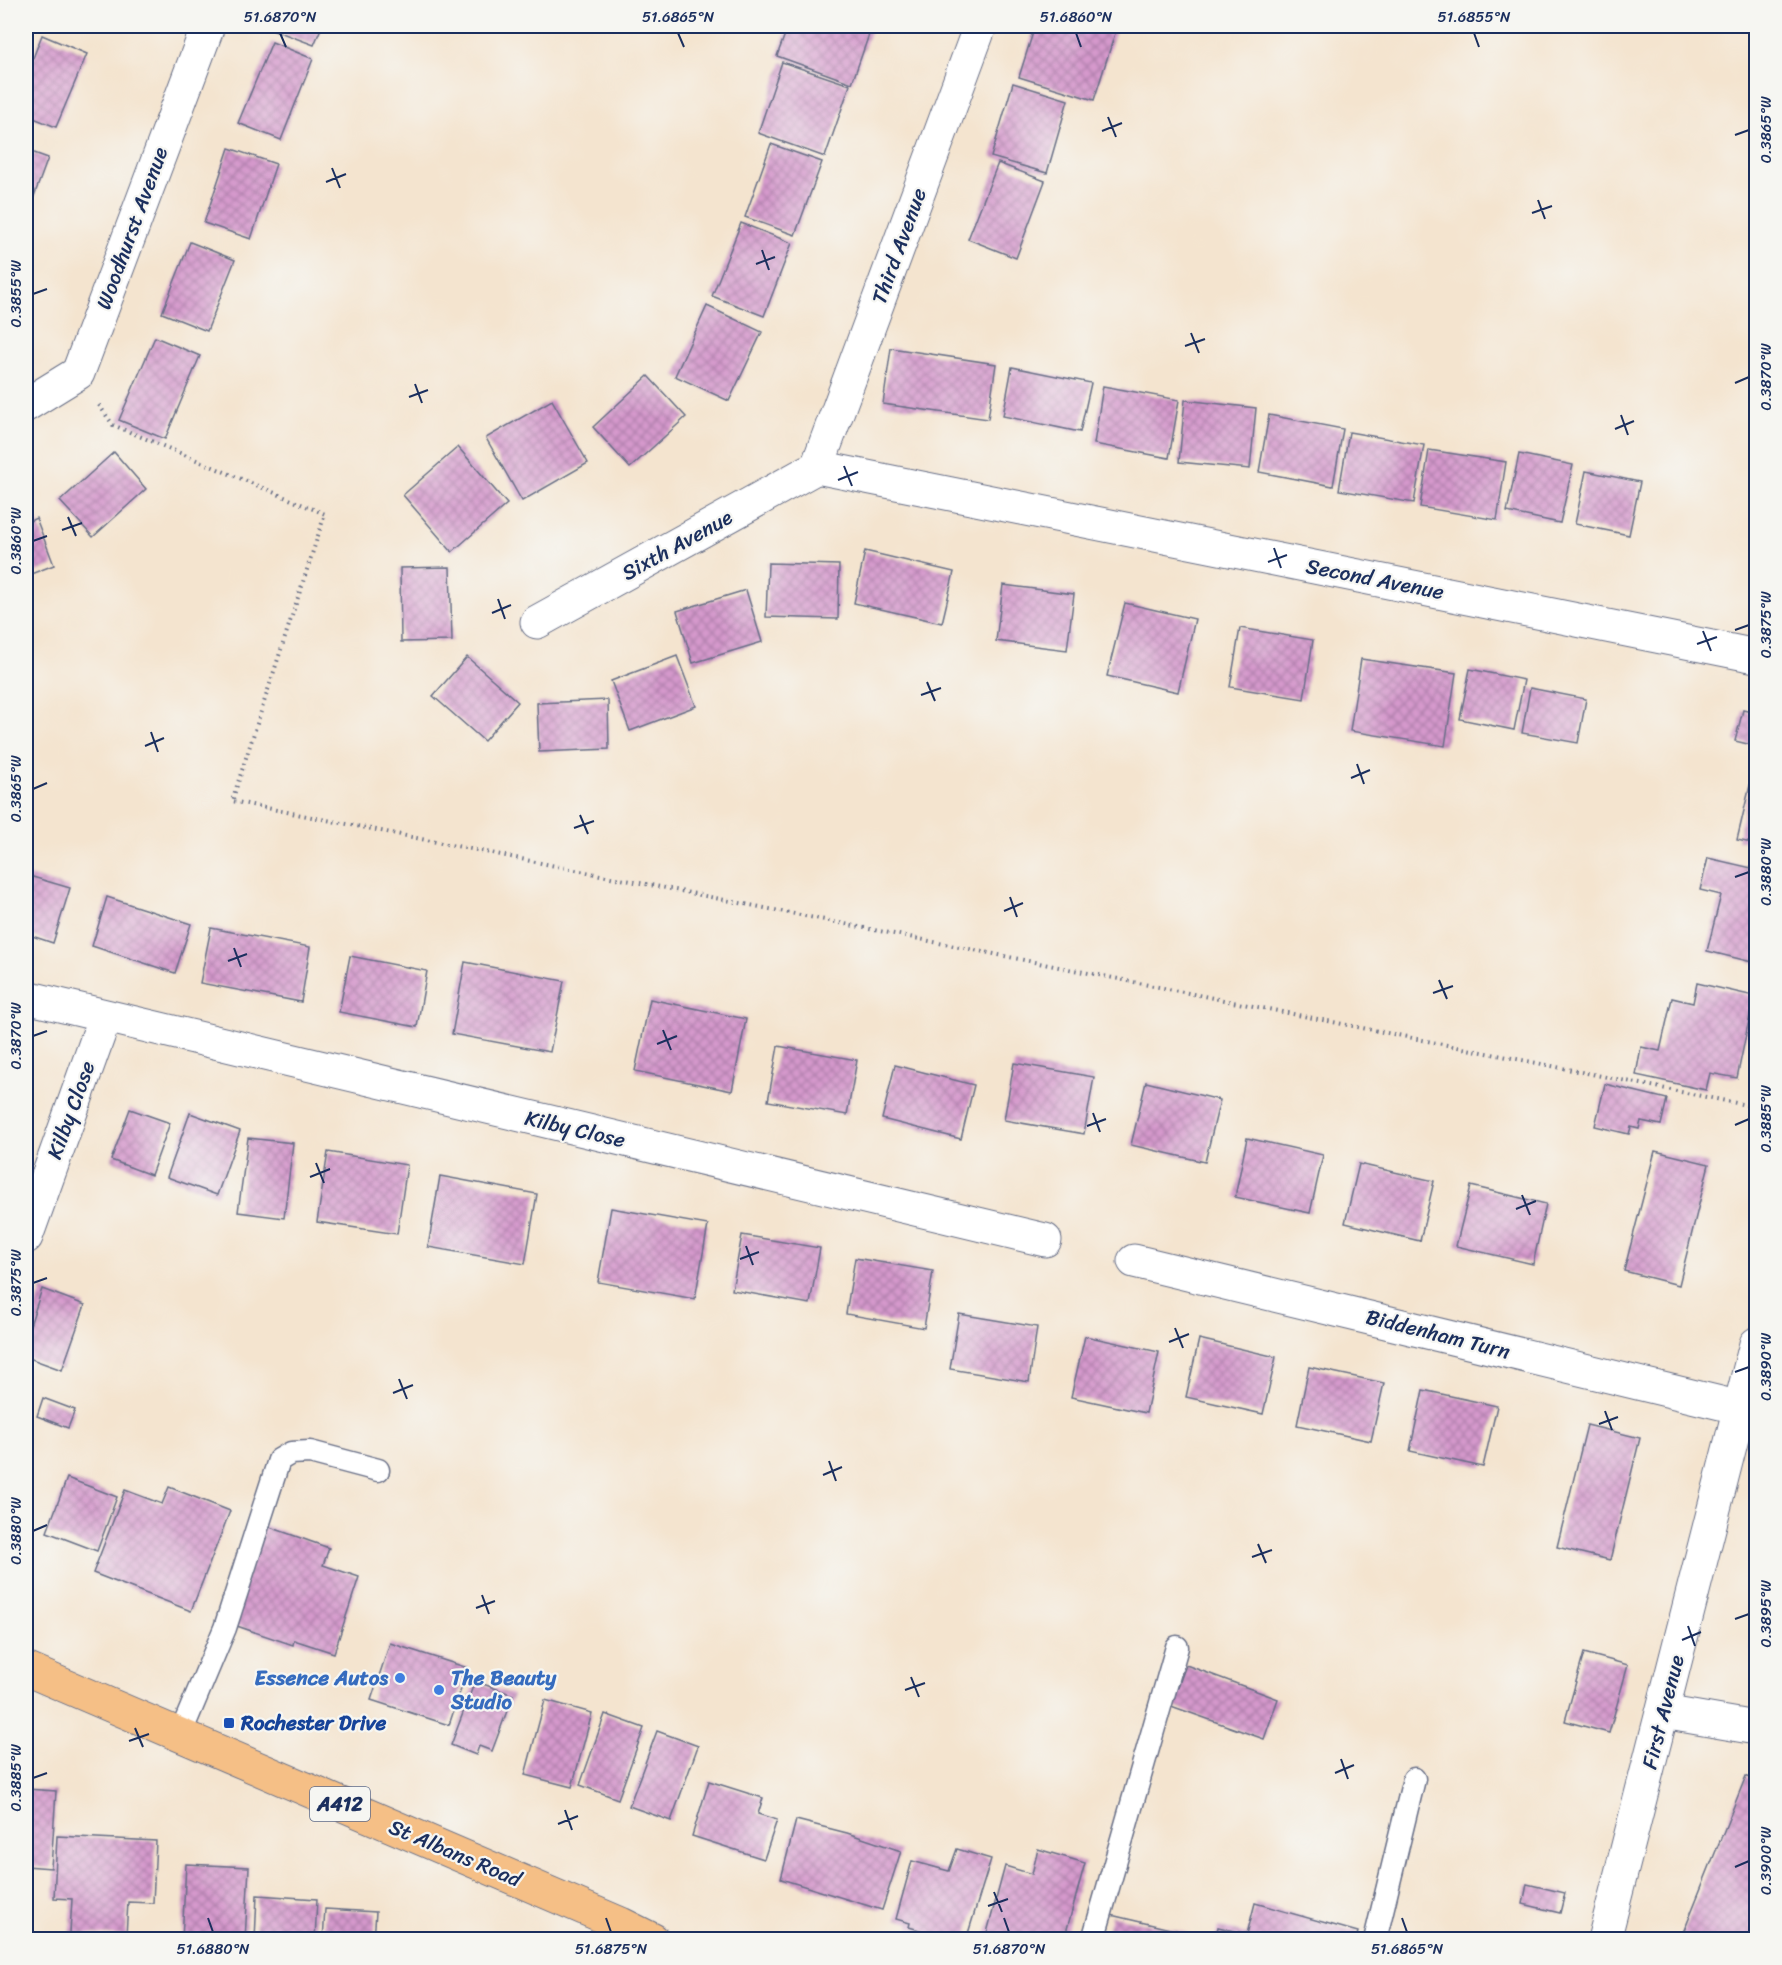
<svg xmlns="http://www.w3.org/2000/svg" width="1782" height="1965" font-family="Sriracha,sans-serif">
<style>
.building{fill:url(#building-cross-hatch)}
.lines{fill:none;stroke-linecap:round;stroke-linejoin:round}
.service-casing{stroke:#676e86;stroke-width:25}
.minor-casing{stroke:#676e86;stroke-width:35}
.primary-casing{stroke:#676e86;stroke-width:35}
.path{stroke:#676e86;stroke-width:4;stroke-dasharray:1.5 4.5;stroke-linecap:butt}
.service{stroke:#fff;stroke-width:22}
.minor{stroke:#fff;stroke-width:33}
.primary{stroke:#f5bf86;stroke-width:33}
.ticks{fill:none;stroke:#1b2f5e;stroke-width:2}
.shop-dot{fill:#3f7fe0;stroke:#f6f6f2;stroke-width:2}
.transit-dot{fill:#1a4fb4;stroke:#f6f6f2;stroke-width:2}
.labels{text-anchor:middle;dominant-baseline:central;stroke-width:4.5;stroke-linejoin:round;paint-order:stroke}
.shield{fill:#f6f6f2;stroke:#5d6b8a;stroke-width:1.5}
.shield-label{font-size:20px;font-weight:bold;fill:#1b2f5e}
.street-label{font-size:21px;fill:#1b2f5e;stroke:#f6f6f2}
.shop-label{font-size:21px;font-weight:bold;fill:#366cbe;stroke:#f6f6f2;text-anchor:end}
.transit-label{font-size:21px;font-weight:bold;fill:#164399;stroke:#f6f6f2;text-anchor:start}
.neatline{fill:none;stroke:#1b2f5e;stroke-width:2}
.ticks-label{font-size:15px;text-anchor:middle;fill:#1b2f5e}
</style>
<defs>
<pattern id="building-cross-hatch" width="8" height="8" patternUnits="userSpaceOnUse" patternTransform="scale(1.5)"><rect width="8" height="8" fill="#d599cc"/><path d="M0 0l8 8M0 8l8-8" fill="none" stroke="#ac7da9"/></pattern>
</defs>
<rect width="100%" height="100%" fill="#f6f6f2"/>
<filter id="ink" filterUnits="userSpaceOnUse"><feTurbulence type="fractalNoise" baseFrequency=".0167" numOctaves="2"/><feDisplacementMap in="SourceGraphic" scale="12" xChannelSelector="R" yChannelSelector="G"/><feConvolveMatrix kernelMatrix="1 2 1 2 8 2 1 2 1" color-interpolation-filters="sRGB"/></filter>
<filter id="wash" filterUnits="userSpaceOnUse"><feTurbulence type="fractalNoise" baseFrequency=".008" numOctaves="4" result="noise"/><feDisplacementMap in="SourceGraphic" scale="24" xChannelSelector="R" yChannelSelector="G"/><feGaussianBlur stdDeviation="1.35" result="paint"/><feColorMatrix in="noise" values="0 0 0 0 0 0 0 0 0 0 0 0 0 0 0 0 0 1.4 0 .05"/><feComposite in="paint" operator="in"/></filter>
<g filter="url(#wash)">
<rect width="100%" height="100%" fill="#f4e4cf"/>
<g id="blocks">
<g class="building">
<path d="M273 26H322L314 45 271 29Z"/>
<path d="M788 26H872L852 83 777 56Z"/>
<path d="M1035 26H1111L1117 27 1094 100 1019 77Z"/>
<path d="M42 35 87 54 56 127 26 115V76Z"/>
<path d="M272 42 313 59 281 140 238 123Z"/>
<path d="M782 62 850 85 825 157 758 133Z"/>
<path d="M1013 83 1068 100 1047 173 991 157Z"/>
<path d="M771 144 822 162 795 235 745 217Z"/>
<path d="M229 148 276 164 251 239 204 223Z"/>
<path d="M26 150 48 158 26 218Z"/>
<path d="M998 163 1045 181 1016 258 968 239Z"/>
<path d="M741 223 792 243 764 316 712 296Z"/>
<path d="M190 242 235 260 207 331 162 313Z"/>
<path d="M707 306 762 332 729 401 675 376Z"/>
<path d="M155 337 200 356 165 439 119 420Z"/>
<path d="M891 348 996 364 988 419 883 404Z"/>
<path d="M1012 367 1091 383 1080 432 1003 416Z"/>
<path d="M648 376 686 417 630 468 593 427Z"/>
<path d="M1103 386 1179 400 1169 458 1094 444Z"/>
<path d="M552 400 588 463 522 501 486 438Z"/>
<path d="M1185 400 1256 408 1250 469 1179 462Z"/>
<path d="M1269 415 1343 429 1333 486 1259 472Z"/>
<path d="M1349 432 1424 445 1414 503 1339 490Z"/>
<path d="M458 447 507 504 452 552 403 495Z"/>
<path d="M1429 450 1506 462 1497 520 1420 507Z"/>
<path d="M114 452 146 489 93 537 60 501Z"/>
<path d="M1519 454 1573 465 1560 523 1507 512Z"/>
<path d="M1586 471 1640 482 1629 535 1575 524Z"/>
<path d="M36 518 54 565 26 576V523Z"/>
<path d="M865 551 954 572 942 623 854 603Z"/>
<path d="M768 563 839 565 838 619 766 617Z"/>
<path d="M450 567 452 641 401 642 400 568Z"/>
<path d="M1003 585 1074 594 1067 650 996 641Z"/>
<path d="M746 590 762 642 693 663 677 611Z"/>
<path d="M1125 603 1195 619 1178 692 1107 676Z"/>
<path d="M1240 628 1313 640 1304 699 1230 687Z"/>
<path d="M677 656 696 706 630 731 611 681Z"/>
<path d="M467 657 518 702 484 741 433 696Z"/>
<path d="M1361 659 1456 673 1445 746 1350 731Z"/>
<path d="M1470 669 1524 680 1514 730 1460 719Z"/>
<path d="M1530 688 1586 699 1578 743 1522 733Z"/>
<path d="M608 700 609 749 539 752 537 703Z"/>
<path d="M1743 710 1756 713V746L1735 741Z"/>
<path d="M1755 764H1756V844L1737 840Z"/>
<path d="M1708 858 1756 869V963L1707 951 1721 895 1700 890Z"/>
<path d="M26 875 70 888 53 943 26 934Z"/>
<path d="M107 897 191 924 175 973 92 946Z"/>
<path d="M211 928 310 947 301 1002 200 983Z"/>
<path d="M350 956 427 971 417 1027 339 1012Z"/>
<path d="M465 962 564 981 550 1052 452 1034Z"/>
<path d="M1697 983 1754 996 1737 1078 1710 1073 1706 1090 1636 1075 1641 1047 1660 1051 1672 998 1693 1003Z"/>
<path d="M650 999 746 1019 732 1091 635 1071Z"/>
<path d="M778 1046 857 1060 847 1115 768 1101Z"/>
<path d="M1014 1063 1094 1077 1084 1134 1004 1120Z"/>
<path d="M895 1065 974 1085 961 1139 882 1119Z"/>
<path d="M1146 1082 1220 1100 1205 1162 1131 1145Z"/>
<path d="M1605 1084 1667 1099 1661 1125 1641 1121 1639 1129 1631 1127 1629 1134 1595 1126Z"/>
<path d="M130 1109 170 1123 151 1175 111 1160Z"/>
<path d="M190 1113 240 1131 217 1195 167 1177Z"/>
<path d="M248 1138 293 1143 284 1218 238 1212Z"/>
<path d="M1247 1138 1323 1155 1310 1213 1235 1197Z"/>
<path d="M1655 1151 1709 1164 1679 1285 1624 1271Z"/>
<path d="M328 1152 407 1165 397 1234 317 1222Z"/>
<path d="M1359 1164 1434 1181 1420 1241 1345 1223Z"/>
<path d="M440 1176 537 1194 525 1264 428 1247Z"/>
<path d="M1471 1186 1546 1204 1533 1264 1456 1246Z"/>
<path d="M611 1208 708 1225 695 1299 598 1282Z"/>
<path d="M742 1235 820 1248 810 1304 732 1290Z"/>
<path d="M855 1258 933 1271 924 1328 846 1314Z"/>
<path d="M42 1289 85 1305 62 1370 26 1357V1337Z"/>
<path d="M959 1314 1037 1327 1029 1382 950 1369Z"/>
<path d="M1085 1336 1159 1352 1146 1413 1071 1397Z"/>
<path d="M1199 1339 1276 1357 1263 1414 1186 1397Z"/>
<path d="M1309 1367 1384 1383 1371 1441 1297 1425Z"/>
<path d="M1423 1390 1497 1406 1483 1467 1410 1451Z"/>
<path d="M43 1398 75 1410 68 1428 37 1416Z"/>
<path d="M1587 1425 1640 1438 1610 1560 1557 1547Z"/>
<path d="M67 1478 117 1497 97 1551 47 1532Z"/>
<path d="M169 1487 230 1511 191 1611 93 1573 125 1490 162 1504Z"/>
<path d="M264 1525 329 1548 323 1565 359 1577 334 1653 294 1640 293 1645 231 1624Z"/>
<path d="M1755 1624H1756V1652L1751 1651Z"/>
<path d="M390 1643 468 1668 449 1725 371 1700Z"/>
<path d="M1584 1653 1628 1665 1609 1733 1565 1721Z"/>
<path d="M1186 1665 1278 1699 1264 1739 1171 1706Z"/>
<path d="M475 1681 513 1695 492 1751 479 1746 476 1755 451 1745Z"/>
<path d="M545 1700 592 1713 572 1787 525 1775Z"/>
<path d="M605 1714 644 1728 618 1799 580 1785Z"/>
<path d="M657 1731 698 1746 671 1821 629 1806Z"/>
<path d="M1746 1776 1756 1781V1940H1680Z"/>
<path d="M709 1781 763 1798 758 1814 777 1820 764 1859 692 1836Z"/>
<path d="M26 1789 56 1791 51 1868 26 1866Z"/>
<path d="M796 1820 847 1833 901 1851 882 1910 781 1879Z"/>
<path d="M57 1836 156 1841 153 1903 128 1902 126 1936 70 1933 72 1899 54 1898Z"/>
<path d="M957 1849 991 1859 966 1940 955 1937 953 1940 909 1927 910 1923 896 1919 912 1861 949 1871Z"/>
<path d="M1038 1849 1085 1863 1064 1940H985L1005 1866 1032 1874Z"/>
<path d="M186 1864 249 1867 245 1940H182Z"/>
<path d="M1527 1884 1565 1893 1560 1913 1523 1904Z"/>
<path d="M257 1895 317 1899 315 1940H255Z"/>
<path d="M1255 1903 1358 1932 1356 1940H1215L1218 1927 1247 1934Z"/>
<path d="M325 1909 376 1912 374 1940H323Z"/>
<path d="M1111 1915 1204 1937 1203 1940H1105Z"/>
</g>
</g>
</g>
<g filter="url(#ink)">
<use href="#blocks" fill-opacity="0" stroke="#676e86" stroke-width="1.5"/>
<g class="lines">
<defs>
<g id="service">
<path d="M180 1735 225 1628 279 1460 291 1453 310 1452 378 1470"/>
<path d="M1093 1940 1177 1647"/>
<path d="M1375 1940 1414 1779"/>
</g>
<g id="minor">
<path d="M26 405 78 373 208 26"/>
<path d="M817 467 1756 656"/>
<path d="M817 467 980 26"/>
<path d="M537 622 817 467"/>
<path d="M26 997 1045 1240"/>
<path d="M26 1237 105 1017"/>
<path d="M1134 1261 1741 1408"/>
<path d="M1663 1712 1756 1728"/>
<path d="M1604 1940 1756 1344"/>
</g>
<path id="primary" d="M26 1669 621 1924 653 1940"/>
</defs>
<use href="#service" class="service-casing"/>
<use href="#minor" class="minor-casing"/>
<use href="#primary" class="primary-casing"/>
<path class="path" d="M99 405 113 425 325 514 232 801 1756 1107"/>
<use href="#service" class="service"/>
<use href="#minor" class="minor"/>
<use href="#primary" class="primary"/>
</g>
</g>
<path class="ticks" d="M280 33 286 47M678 33 684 47M1076 33 1081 47M1474 33 1479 47M1108 117 1116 137M1102 131 1122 123M1735 135 1749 130M332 168 340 188M326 182 346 174M1538 200 1545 219M1532 213 1552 206M762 250 769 270M756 264 775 257M33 294 47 289M1191 333 1199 353M1185 346 1205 339M1735 383 1749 377M415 384 422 403M409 397 428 390M1621 415 1628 435M1615 429 1634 421M844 466 852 486M838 480 858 472M68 517 76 536M62 530 82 523M33 541 47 536M1274 548 1281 568M1268 562 1287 555M498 599 505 619M492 613 511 605M1735 630 1749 625M1703 631 1711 651M1697 644 1717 637M927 682 935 701M921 695 941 688M151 732 158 752M145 746 164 738M1357 764 1364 784M1351 778 1370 770M33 789 47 783M580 815 588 834M574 828 594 821M1735 877 1749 872M1010 897 1017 917M1004 911 1023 903M234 948 241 967M228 961 247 954M1439 980 1447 999M1433 993 1453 986M663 1030 671 1050M33 1036 47 1031M657 1044 677 1036M1093 1113 1100 1132M1735 1125 1749 1119M1087 1126 1106 1119M316 1163 324 1183M310 1177 330 1169M1522 1195 1530 1215M1516 1209 1536 1201M746 1246 753 1265M740 1259 759 1252M33 1283 47 1278M1175 1328 1183 1348M1169 1342 1189 1334M1735 1372 1749 1367M399 1379 407 1399M393 1393 413 1385M1605 1411 1612 1430M1599 1424 1618 1417M829 1461 836 1481M823 1475 842 1467M33 1531 47 1525M1258 1544 1266 1563M1252 1557 1272 1550M482 1595 489 1614M476 1608 495 1601M1735 1619 1749 1614M1688 1626 1695 1646M1682 1640 1701 1632M911 1677 919 1697M905 1690 925 1683M135 1728 143 1747M129 1741 149 1734M1341 1759 1348 1779M1335 1773 1354 1765M33 1778 47 1773M565 1810 572 1830M558 1824 578 1816M1735 1867 1749 1861M994 1892 1002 1912M988 1906 1008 1899M208 1918 213 1932M606 1918 611 1932M1004 1918 1009 1932M1402 1918 1407 1932"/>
<g class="shop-dot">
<circle cx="400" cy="1678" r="6"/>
<circle cx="439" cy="1690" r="6"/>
</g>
<rect class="transit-dot" x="223" y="1717" width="12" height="12" rx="3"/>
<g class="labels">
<rect class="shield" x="310" y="1787" width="60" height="34" rx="4.5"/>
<g class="shield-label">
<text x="340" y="1804">A412</text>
</g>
<g class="street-label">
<text transform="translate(132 228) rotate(-70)">Woodhurst Avenue</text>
<text transform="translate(899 246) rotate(-70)">Third Avenue</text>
<text transform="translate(677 545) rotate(-29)">Sixth Avenue</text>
<text transform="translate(1375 579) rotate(11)">Second Avenue</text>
<text transform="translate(71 1110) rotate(-70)">Kilby Close</text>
<text transform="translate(575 1129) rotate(13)">Kilby Close</text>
<text transform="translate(1438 1334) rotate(14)">Biddenham Turn</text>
<text transform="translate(1663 1712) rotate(-76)">First Avenue</text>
<text transform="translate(455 1853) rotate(23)">St Albans Road</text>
</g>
<g class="shop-label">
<text x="388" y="1678">Essence Autos</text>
<text x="451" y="1678" text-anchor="start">The Beauty<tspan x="451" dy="24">Studio</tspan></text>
</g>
<g class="transit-label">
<text x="241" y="1723">Rochester Drive</text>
</g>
</g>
<rect width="1782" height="1965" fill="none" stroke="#f6f6f2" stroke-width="66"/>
<rect x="33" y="33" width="1716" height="1899" class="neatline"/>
<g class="ticks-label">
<text x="280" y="22">51.6870°N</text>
<text x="678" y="22">51.6865°N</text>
<text x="1076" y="22">51.6860°N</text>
<text x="1474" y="22">51.6855°N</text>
<text transform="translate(1766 130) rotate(-90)" y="5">0.3865°W</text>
<text transform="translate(16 294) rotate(-90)" y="5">0.3855°W</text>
<text transform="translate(1766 377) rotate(-90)" y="5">0.3870°W</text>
<text transform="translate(16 541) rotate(-90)" y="5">0.3860°W</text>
<text transform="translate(1766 625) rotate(-90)" y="5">0.3875°W</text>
<text transform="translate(16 789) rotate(-90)" y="5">0.3865°W</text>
<text transform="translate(1766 872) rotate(-90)" y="5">0.3880°W</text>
<text transform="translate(16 1036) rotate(-90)" y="5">0.3870°W</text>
<text transform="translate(1766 1119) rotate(-90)" y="5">0.3885°W</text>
<text transform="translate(16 1283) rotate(-90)" y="5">0.3875°W</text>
<text transform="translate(1766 1367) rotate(-90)" y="5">0.3890°W</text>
<text transform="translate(16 1531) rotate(-90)" y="5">0.3880°W</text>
<text transform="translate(1766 1614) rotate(-90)" y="5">0.3895°W</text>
<text transform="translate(16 1778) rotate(-90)" y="5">0.3885°W</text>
<text transform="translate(1766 1861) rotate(-90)" y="5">0.3900°W</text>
<text x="213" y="1954">51.6880°N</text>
<text x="611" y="1954">51.6875°N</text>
<text x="1009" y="1954">51.6870°N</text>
<text x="1407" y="1954">51.6865°N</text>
</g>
</svg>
